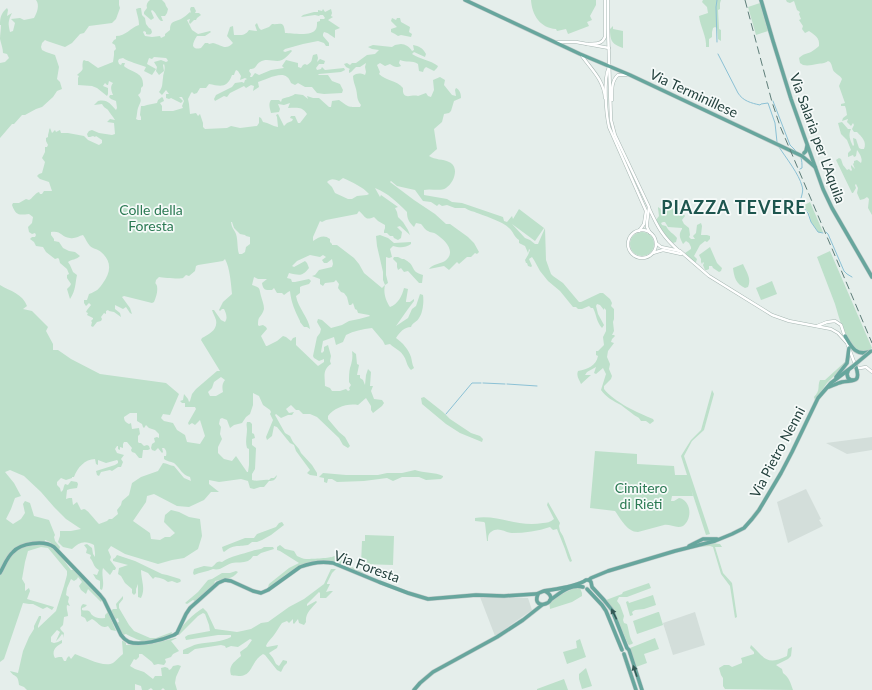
<svg xmlns="http://www.w3.org/2000/svg" width="872" height="690" font-family="Lato,sans-serif">
<style>
.built{fill:#d3deda}
.green{fill:#bde0ca;fill-rule:evenodd}
.lines{fill:none;stroke-linecap:round;stroke-linejoin:round}
.stream{stroke:#8bc1d5;stroke-width:1}
.minor-casing{stroke:#a7b7b3;stroke-width:3.5}
.major-casing{stroke:#c1cac9;stroke-width:4.5}
.minor{stroke:#fff;stroke-width:2.5}
.major{stroke:#67a69d;stroke-width:3.5}
.rail{stroke:#5d7d78;stroke-width:1;stroke-dasharray:8 4;stroke-linecap:butt}
.major-bridge-casing{stroke:#c1cac9;stroke-width:4.5;stroke-linecap:butt}
.major-bridge{stroke:#67a69d;stroke-width:3.5}
.oneway{fill:#345a55}
.labels{text-anchor:middle;dominant-baseline:central;stroke-width:3.5;stroke-linejoin:round;paint-order:stroke}
.street-label{font-size:14px;fill:#23413d;stroke:#f6faf9}
.park-label{font-size:14px;fill:#2b7a53;stroke:#f6faf9}
.district-label{font-size:18px;font-weight:bold;letter-spacing:1px;fill:#1d554e;stroke:#f6faf9}
</style>
<rect width="100%" height="100%" fill="#e5eeeb"/>
<g class="built">
<path d="M872 437V450L847 454 826 443Z"/>
<path d="M806 489 821 519 819 520 823 526 788 543 777 502Z"/>
<path d="M480 597 528 598 532 610 495 636Z"/>
<path d="M695 612 705 645 673 655 663 623Z"/>
</g>
<g class="green">
<path d="M36 0H119V5L120 8 116 19 112 23 89 26 84 33 80 34 72 43 65 47 47 41 45 40 42 43 41 47 42 50 46 52 55 55 59 67 57 79 60 82 62 89 57 91 53 97 42 107 36 109 25 115H22L14 124H12L0 138V63L5 62 9 58 7 54 3 53C3 48 1 44 0 39 0 34 1 30 1 25H0C0 18 1 13 7 8L8 10 7 16 12 13C8 21 8 23 10 32L13 31 15 23 11 19 20 18 24 20 34 18C37 13 40 5 36 0Z"/>
<path d="M150 0H162L165 3 166 6 168 9 167 13 165 16H161L163 21H161C157 18 156 12 152 10L151 11 154 18 151 20 144 14V12L147 8C146 5 147 2 150 0Z"/>
<path d="M531 0H596V5L590 16 592 20 587 22 589 26 568 34 566 29 557 31 556 29C540 28 532 15 531 0Z"/>
<path d="M703 0H721L720 3V9L718 10 719 29 721 30V41L718 39 717 28 715 27 713 28 712 32V37L709 39V47H706C707 37 700 26 699 16L708 13 707 7 702 2Z"/>
<path d="M786 0H872V215L868 208 869 199 867 197 864 199 860 200 857 193 858 188 856 184 855 185 856 188 853 193H852L836 160 839 158 841 159 843 165 847 170 849 169 851 171 852 170 851 167V165L855 169 853 164 854 163V161L857 160 861 163C863 159 860 154 857 150L856 156 854 157 853 155 848 157V153L851 150 847 140 841 134 838 123 842 122 848 129H851C848 135 850 140 853 146L854 145 853 138 856 139 859 148 861 149H864C867 142 862 137 857 132H854L852 129 854 125 853 123 851 126 847 122 848 119 842 121 843 118 847 115 846 109 845 106H841V104L845 103 839 86 842 79C840 75 834 73 833 70 832 67 832 65 830 62L828 61C824 64 822 63 817 64 812 65 808 66 803 65L800 63 799 58C803 54 806 54 811 52 814 50 817 48 819 46 820 38 815 35 809 31L805 33 802 29 803 26 799 20 801 19 799 14 800 12 797 10 794 1 790 3 787 2Z"/>
<path d="M760 3 768 31 756 35 748 7Z"/>
<path d="M191 7H194L196 11 195 13H199L201 15 197 18 196 20H194L190 24 189 22 190 19 187 20 192 30 198 34 210 31 211 32 205 36H197C195 39 193 42 193 46 195 49 197 49 201 48L205 43H208L209 44 213 43C222 45 225 51 233 43L227 36 230 27 233 26 234 35C241 35 245 36 249 30L257 31 255 25 257 23 259 28 261 30 269 27 272 24C280 25 284 20 285 33 292 33 312 37 316 29 317 27 317 25 317 22L320 21V19H324L325 18 323 15H320L319 16 315 15 301 17 303 15 314 12H318V10L322 11 323 9 325 12 331 9 332 13 331 16 333 17 328 20 340 28 335 30V38C331 36 329 33 324 32L323 34V36L329 43V46H326L324 43 318 41 303 44 285 49 283 51 285 52 291 50 292 51C289 54 286 58 282 60 275 63 267 57 260 62 255 65 257 69 250 69L249 71 251 74 250 77H252L255 73 259 75 271 70 284 68 282 66 286 60 298 63V67L301 68 303 65 305 64 307 65C313 61 311 61 313 55L317 54 318 58 317 62 320 59 325 61 324 64H319L316 68 317 70 321 69 322 67 325 70 344 68 345 70 341 72 319 74 318 75H328L332 81 340 84 343 90 342 93 324 94 317 93 312 87H305L298 83 295 85 291 83C290 81 289 78 287 77 281 71 265 80 258 82L259 87 253 91 254 86 251 85 246 88 244 86 230 93 227 97 224 96 215 101 214 99 216 95 232 87 235 83 242 82 244 83 245 80 247 79 245 78 240 80 241 76 238 71 236 70 235 72 234 75H232C227 89 220 86 209 84L206 88H200L197 93 194 94 192 92 191 93 188 99 189 104 190 114 196 113 198 116 200 114 203 123V127L205 129 227 128 231 126 240 128 257 126 259 123V117L261 118 263 122C269 123 272 126 278 127L277 117 276 115 278 114 284 126 287 123 292 121 293 119 290 118 291 116H295L298 123H300L307 114C302 106 296 108 288 108L290 103 284 105 278 104 280 109 279 112 271 113C270 109 268 104 271 100H279L281 102 282 99C287 97 291 97 295 94L303 95 308 99 307 96 313 98H319L329 107H331L332 101 339 100C349 107 347 107 360 107L361 105C356 98 358 97 356 89 355 85 353 81 353 76 357 73 360 73 365 75L366 72 365 67 366 63 360 67H356L351 72 349 73V70L350 69 346 67 344 64 347 63 350 65 352 63H356L367 55 375 54 379 50 372 49 368 47 373 45 392 47 395 45C397 45 399 44 401 44 405 44 410 47 412 51L414 50 413 45C419 46 423 48 426 54L425 57 414 52 412 54C420 59 430 60 438 66L437 68 434 71 426 67 424 69 423 72 419 71 418 64C412 60 406 63 400 60L399 63 401 66C397 68 394 67 390 64L385 66 380 63 377 65 380 72 379 74C386 81 397 80 403 88 402 101 411 94 418 96L426 93 428 96 431 97 434 90 433 80 440 77 445 80 444 85 452 95 456 96 455 90 456 88C460 90 461 94 461 98L454 101 451 111 449 113 444 114 442 122 434 129 437 149 429 156C435 160 443 159 449 162 460 167 454 183 446 188 440 192 431 188 424 190V195L447 199 452 202 462 203 503 217 504 221 507 222 512 216 513 219 519 209 544 228 535 241 512 224 525 238 530 240 535 244H538L545 228 546 260 551 274 553 276 563 283 579 302H581L600 293H603L610 299 612 303 611 306 614 309V319L613 322 614 331 612 335H614L615 336 612 339 611 342 614 343 608 351 607 357 610 364 609 369 612 376 611 379 604 386V389C614 402 638 413 653 419L654 421 650 424 646 421H641C639 417 637 417 634 415 630 412 625 408 621 405 613 401 606 397 601 390L606 374 603 368 596 374 594 373 596 367 587 372 585 375H591L581 384C579 379 576 376 578 371 588 369 596 366 598 356L596 355V351H598L604 345 603 337 606 331V310L604 308V310L600 305 597 304 596 306 598 314 604 325 602 328C596 321 597 316 593 308H591L589 306 582 309H578L576 307H573L560 291 548 281 540 271 534 260 532 257 529 259 532 266 531 267 528 266 527 263H526L525 260 528 255 530 250 529 249 528 253 525 246 519 243V240C514 237 513 231 509 228 504 222 485 216 477 213 473 211 469 211 465 208H455L447 205 442 206 439 204 437 206 431 202 423 201 415 190 397 186 391 181 390 182 414 200 435 214 446 224H450L468 237 474 243 479 252 477 254 475 253 471 257H467L459 264 457 262 449 270 444 266 429 269C433 264 440 264 445 261 457 252 445 240 436 234 434 232 430 233 428 231 425 230 423 226 421 224L416 223 414 227C409 222 407 219 407 212 396 201 389 194 375 188L380 197 381 195 398 207 395 208 397 212 398 217 403 222 408 230 410 235 400 226 397 227 402 232 401 238 398 240 394 238 393 236H390L387 233H384V231L385 228V225L378 221 374 217C365 221 366 217 359 211L357 214 326 220 322 222 320 221 313 237V241C319 237 324 234 330 239V242L332 244V245H337L354 258 359 264 364 273 382 288 385 285C383 293 386 301 390 307 398 304 402 296 404 288L408 289 406 301V302H410L414 299V301L408 309 396 326 408 318 412 309 416 306 420 294 423 295C424 301 423 313 419 318 417 322 413 322 411 327 404 327 400 332 396 338 403 343 408 349 411 357 412 361 412 364 414 368L411 370C406 365 407 360 403 355 400 350 394 348 390 344L385 345 383 341 372 328C362 329 354 331 346 335L343 342 336 345 334 337 323 341 321 352 322 353 324 351V347L328 345 331 356 330 361 331 364C322 370 325 377 325 386L330 388 332 391H340L346 389 348 391 350 390 349 388 351 385 349 382C349 377 349 372 350 368 352 362 353 357 352 351L356 354 357 364 359 365 357 375H360V378L363 380 365 385 366 375 368 369 371 372 370 386H373L371 391 374 399 382 400 384 403 382 406 373 413 371 410V406L366 398 358 405C347 403 334 408 328 416V419L339 432 345 437 350 446 348 448 343 445 339 438 317 417 310 414H303L299 410H296L291 405 286 409 289 413 294 412 292 415H288L281 418 276 414 275 415 285 433 290 436 293 442 299 449 301 453 312 465 317 473V476L310 475 307 473 310 470 296 451 294 445 290 443 277 427 274 426 272 436 267 440 266 437 273 420 270 414 271 412 270 410 263 405 259 396 253 393V405L250 414 246 417 242 423 234 425 230 428 227 420 222 418 220 419 219 424 221 427 220 434 222 439 218 447V453L224 459 232 461 236 456 247 472H248L249 465V449L247 448C245 441 247 436 247 429 247 427 246 425 247 422H250L252 424V433L254 434 255 438 252 439V445L256 448 255 469 252 474V480C257 482 263 479 269 480L271 478H274L277 475C276 480 273 481 269 481L264 487H260L254 489 250 488 248 481 241 479 219 482 209 480V484L219 492H211L204 500 189 507 177 506 154 494 147 496 146 502 133 521 150 533 151 539 160 540 165 537H170L175 533 164 522 165 515 171 510 179 512 189 517 200 519 202 536 198 549 184 558 172 560 158 564 125 554 111 546 108 550 111 557 110 560 116 568 115 570H113L112 572 110 575 103 568C101 575 105 583 102 590L100 589V581L96 579 93 574 97 575 99 570C93 567 94 562 90 558L91 555 86 553 87 549 84 545 87 544 92 548 93 554 95 557V553L94 545C85 540 79 542 72 549L63 547 58 542 60 536V531H71L81 529 66 519 54 507 41 492 24 476 10 470 5 472 14 483 21 496 15 498 11 509 6 519 13 524 21 519 25 513 23 504 25 501 30 503 34 516 49 520 55 535 54 537 55 541 60 547 59 550 50 542 45 540 44 544C57 549 63 559 71 570H74L100 597 102 600 101 602 88 589 86 594 81 590 79 586 82 582 78 577 77 579 74 581 71 579 67 588 66 595 69 597 68 602 70 606 67 605C66 609 68 612 68 616L64 617 63 625 60 628 61 630 64 633 63 638V635L62 634 59 638 56 641 60 632 57 630 51 637V642L54 643 58 642 62 640V643C56 646 51 651 55 658L59 657H62L64 661H66L67 658 69 656 71 659 75 654C84 657 104 668 113 663 116 661 120 656 123 654L122 641H123L126 643V645L151 644 175 638H177L171 641 179 651 173 654 171 657 165 659 166 662 164 665 158 664 154 665 152 662 142 654H139V657L136 660 134 659 130 666 135 669 144 672 153 679 155 676H162L161 668 165 667 168 668 169 670 171 669 173 666 178 665 181 666 176 677 175 683 177 690H165L163 688 161 690H153L151 688 148 690H142L141 686 135 684V690H27L24 687 19 685C18 673 14 678 10 671L18 673 23 651 29 637 34 629V626L39 616H41V618L38 626V628L56 611 64 586 67 575V571L48 548 41 547 28 551 25 562 22 579 25 584V591L29 588 30 591 27 599 54 607 52 610 47 607 43 609 33 604H29L23 603 4 659 0 662V285C10 291 23 294 27 306L23 309 32 311 48 327 46 331 53 344V350H58L71 359 100 374 166 383 179 394 170 415 163 414 161 418 164 421 173 423 177 430 185 435 187 442 200 444 205 436 200 420 195 425 192 423 189 425 188 423 196 409 195 407H185V403H182L180 401 183 400 184 394 188 399 189 402 190 401 192 394 196 389 217 371H220L201 340 202 338C209 334 218 330 216 320 215 317 213 313 212 310H214L221 320 225 322C228 318 226 313 224 309H222L220 311 219 310 223 302 232 294C231 284 230 268 225 259L223 261 198 265 196 266 195 271 189 276 186 275C185 276 184 277 183 278 180 279 164 278 159 277L156 280C155 286 155 281 157 286 158 292 156 297 154 302L152 303 124 296 122 297 130 308 132 314 130 313 126 307 123 309 115 305V309L120 313 121 317 114 312 109 311 108 310 106 311V314L104 313 101 317 102 319 101 321 97 322 93 327 91 326 92 322 91 321 93 319V318L87 315 88 313 86 312 87 310 91 305 89 303 86 306 84 303V300H87L89 294C97 291 99 289 103 283 111 272 112 261 101 252 98 249 93 249 90 246 87 243 86 239 83 235 79 236 75 239 70 238 61 237 61 230 51 232V235L54 239V241L59 242 63 248 69 251 75 252 80 256C76 260 72 259 68 262L70 265 73 272 77 275C75 284 76 290 70 299L67 289 70 286 71 284 67 278V275L69 274 67 269 60 263 59 259 58 258 55 259 46 252 43 247 36 246 34 242 30 239 32 237H35L36 235 35 233 32 234 29 232 28 227 32 223 33 217 29 214C19 215 16 216 12 205L13 203H19L26 199 29 200C33 198 34 194 39 192L40 194H42L44 191H52L49 182 40 179 37 176 39 174 42 173 45 162 42 158 45 152V147H47L48 145 46 141V138L48 137V135L49 131V130L50 128 52 133 55 130 56 132 60 130 61 133H68L84 136 88 140 99 145 102 143V140L96 136 95 137 93 136 90 137H88L87 134 89 131 92 130 99 133 112 135 115 134 114 123 107 122 110 119 115 120C113 117 110 113 108 110 106 108 104 108 102 104L94 105 98 101C108 99 110 104 116 110L117 108 116 101 111 99 109 97 110 95H113C111 90 110 87 113 83L109 81 108 85H107L105 83 103 86 108 88V94L107 96 97 88 92 86 78 85V78L79 76 77 75C86 67 81 71 83 61L84 60 86 61H88L98 68 113 62 114 55V51L116 49 115 45 112 43 114 40 116 39V36C126 36 130 28 139 25 139 19 137 15 136 9L139 8H141L142 15 145 18 146 24 149 28 151 29 152 32C151 35 149 35 146 34V32L144 31 143 32 145 36 152 37 160 36 161 38 165 36V34L170 30C170 21 174 22 181 19 184 17 187 15 190 12L191 13 190 9ZM154 57 166 58 167 59 168 61 166 62 161 60 154 62 157 67 156 71 159 75 164 71 163 65 164 64C166 70 163 73 163 78 162 84 163 87 159 92L162 95 166 90 169 94H166V98L169 99 171 98 181 103 183 101 179 97H182L184 101 182 106 183 108 173 111H162V106L160 103 164 101 163 98 162 97 158 100 157 103 147 105 144 106H141L140 115 141 117V120H138L136 119C137 116 137 111 138 108 140 102 143 101 138 95 141 93 141 91 141 88L143 86C144 73 134 73 125 67L124 66 125 63H122L121 65 119 64 118 61 119 59 123 58C129 62 139 64 146 67L144 71 152 75 156 69 147 64 149 58 152 59ZM343 178C352 182 363 187 369 194L367 195 357 196 352 199H348L335 193 332 187 327 182C331 178 334 179 339 181ZM231 222H232L234 228 240 234 245 235 246 236 250 237V244L246 247 245 252 242 254H239C237 248 238 240 236 234 234 229 232 229 231 222ZM310 255 320 257 323 255 326 257 322 260 324 263H327L332 259 333 264 332 267 319 270 315 275 312 276 320 279V284L323 286 325 283 334 282 336 280 339 284 338 288 341 292 344 293 347 297 349 305H351L353 303 355 309 357 310 358 313 369 315 370 316 359 319 349 321 342 325 331 328 322 320 318 319 317 322 321 329 320 333 317 337 313 356 314 358 319 361 324 359V362L318 366 296 345V337L293 338 291 341 286 337 283 336 277 341 267 346H266L261 336 267 329 266 327 263 325 259 326 258 325C258 322 258 320 259 318 261 315 263 313 264 309 264 304 262 300 261 296 259 288 261 288 252 285L254 277 258 279H267L262 283C263 290 265 290 272 290L274 288 277 293H282L284 295 288 292 290 291C291 302 295 311 300 321V322L304 327H307L310 329C309 318 298 308 296 296L300 293V287L302 286 309 284 311 281 309 279 295 282H292L291 279 287 278 289 273C299 275 302 277 309 268L307 263 305 261 294 267 292 266 297 261ZM221 377 225 380C222 384 222 387 223 392L216 396H210L208 392 212 388 214 382ZM130 413H137V421L142 424 143 427 144 428 146 425 149 428 155 430 159 434V438L157 437 154 438 155 442 152 444 151 448 152 450 155 451 158 448 162 453 163 452 162 448H164C166 450 167 452 166 456H164V459C168 462 170 461 174 463 180 468 182 475 190 477L191 481 184 478 174 466C170 466 167 463 163 463L158 471 141 477 132 483 129 495 122 501 121 505 117 510 118 514 112 519H109L107 521 99 524C96 521 87 509 84 509 83 509 82 510 81 510L77 502 73 505 72 498H69L66 499 67 490 70 489 77 488 78 484 77 482 71 481 68 485 65 484 64 486 63 490 61 492 60 488 57 485V482L61 478 66 480 72 478V477H74C77 468 85 459 95 459L96 464 98 465V460L106 463 117 460 118 461V463L115 465 96 471 97 475 99 476 101 472 110 470 112 471 118 467H121L123 462 121 459 124 455 117 453 115 449 117 446H118V449L120 450V447L123 448V444L124 442H127L132 448 131 450 132 452 135 453 139 458H142L143 450H148L150 449 149 446 147 445 144 446 141 443H139L138 442V436L140 434 139 428 132 429 131 423 129 424C125 422 124 420 124 417Z"/>
<path d="M392 18 396 20 397 18H400L401 22 410 27 409 32 412 34 411 37 401 35 398 36 395 34 391 32V29L397 27 391 21Z"/>
<path d="M613 26V29L623 31V48C612 44 610 41 610 29Z"/>
<path d="M674 201 685 216 682 220 684 224 689 228 690 235 689 237 691 239H695L693 236 696 233 697 225 701 223 702 226 701 235H707L710 236V239L707 242 705 241 700 245 694 256 697 259 696 262H694L685 253 691 249V247L689 243 686 241 683 244C680 238 678 235 682 229V228L668 227 665 222H663L661 223 662 225 666 226C669 232 673 233 677 238L676 242 673 243 665 235 656 220 659 216 658 208V207L662 210 670 203Z"/>
<path d="M810 202 823 232 820 233 818 232 811 222 809 213 803 206Z"/>
<circle cx="642" cy="244" r="12"/>
<path d="M380 235 388 238 394 243 411 242V244C405 248 400 248 393 246L390 249 392 257 389 258 386 257V275L388 283 385 285 383 280V272L377 246 376 236Z"/>
<path d="M710 247 717 263 722 268 721 271 719 272 713 268 712 266H709V269L707 270H705L703 265 704 263 703 262 702 264 701 262V259L699 255Z"/>
<path d="M830 251 872 348C866 353 858 352 853 346 843 335 839 317 835 304 829 288 823 273 817 257Z"/>
<path d="M394 257H398L402 259H404C407 261 411 263 412 266 415 272 416 273 423 275L422 283H419L408 271 404 272 401 268 398 270 397 267V263L393 259Z"/>
<path d="M743 264C746 271 752 279 748 287L745 288C736 284 734 277 733 268Z"/>
<path d="M772 281 777 294 761 300 756 288Z"/>
<path d="M846 361 845 365 827 383 815 400 814 397C821 390 817 386 820 380H825Z"/>
<path d="M712 390 714 394 704 430 692 441 684 456 710 534 706 535 691 489 693 496H672L671 501H674L679 498C691 500 693 519 683 526 677 529 670 524 664 525L638 532C627 532 621 519 615 511L590 508 595 451 637 454V464L674 466 675 475H687L681 456 691 440 701 430Z"/>
<path d="M424 397 443 412 450 419 471 433 480 436 483 439 482 442 460 433 446 424 422 404 421 398Z"/>
<path d="M415 470C424 473 435 472 443 476V477L441 479 426 480 419 477H402L393 481 387 478 364 481 337 482 332 479H328L327 483 324 482V478L319 477 323 473 346 475H378L387 473H402Z"/>
<path d="M548 502 560 523 559 526 560 531 563 536 572 561 570 562 568 558 565 549 557 529 553 530 550 527C538 531 525 533 512 533 505 533 499 526 491 532 488 534 488 537 488 541H487L485 523 484 522 475 521V518C498 514 518 528 543 523 547 523 550 522 554 519L547 505Z"/>
<path d="M282 522 284 525 271 535 262 540 257 542H252L248 545C237 547 234 544 224 552L223 551 222 547 245 538H254L257 534 276 527 279 523Z"/>
<path d="M365 535 394 536 393 565 361 564 362 541H365Z"/>
<path d="M712 543 720 544 722 547H715L723 573 732 583 737 617 735 618 730 586 721 574 713 547 710 546 697 547Z"/>
<path d="M280 545 285 549 294 551 297 556C300 557 303 559 306 559 310 559 329 558 332 557 337 555 338 554 344 557 346 566 356 569 364 573L363 574C354 570 339 562 330 561 307 557 288 573 271 586L268 587 269 584 289 568 299 563 280 551 277 550V547Z"/>
<path d="M264 547H273L274 549 261 553 257 556H253C251 559 251 559 248 561 243 563 237 562 232 563 225 565 221 571 213 569 207 572 200 572 194 575L193 573 194 569 204 566 212 567C216 564 217 560 222 562 230 556 243 554 252 551 257 549 261 550 264 547Z"/>
<path d="M117 555 135 561 162 574 167 575 180 579 181 581 180 582 177 583 172 581 168 582C164 579 161 578 155 577L153 579 148 573 141 570C141 580 146 589 141 598L138 597V584L136 589V593L134 595 132 593V589L125 583 121 576 118 574 119 568 128 565 113 561V559L115 558Z"/>
<path d="M331 569H336L332 573 327 583V584H330L326 592 330 591H333L326 598H320V593L319 592 307 604V606L316 601 317 602C312 608 305 613 306 622L304 625 299 623 298 619 294 624 293 623V619L289 623 287 621 282 623C279 627 277 631 274 635 271 639 268 641 266 646L267 647 278 645 277 648 269 653 273 658 276 664 279 666 283 660 287 661V663L284 666 281 672 277 670 265 655 263 654C248 663 255 680 231 675 228 666 234 662 241 656L240 652 247 647 252 640 250 639 238 647 231 646 226 648 225 646 221 645 195 649 188 654H183V650C188 648 193 645 198 644 210 642 221 642 231 637V635H218L186 640 185 637 188 635 210 631 209 625 205 614 203 613 198 616 179 635 177 634C183 624 193 614 203 608L207 612 215 629 237 632 242 631 251 629 261 623 268 622 289 607 304 599 324 584Z"/>
<path d="M236 571 238 572C232 580 224 579 215 581L214 584 195 601 193 600 187 604 185 603 198 592 208 580 212 579 222 573H230Z"/>
<path d="M649 583 651 588 627 597H619L617 601 620 605 624 616 623 620 624 623 627 624C629 630 629 637 633 643L632 644 629 645 628 644 612 608 606 600 622 594 623 592Z"/>
<path d="M577 587 580 588 582 593V596L572 602 550 609C550 607 549 605 550 603 553 597 571 590 577 587Z"/>
<path d="M653 595 656 605 644 609 635 610 632 612 633 615 630 616 626 602 628 601 629 603Z"/>
<path d="M123 596V599L119 604V608L129 625 134 631 150 638H156L172 632 171 635C164 637 155 641 148 642 142 642 131 637 126 634L123 635 116 623 119 622 118 618 116 619 113 617 111 611 113 609H117L116 604Z"/>
<path d="M83 604 87 605 85 607 82 608V610C84 611 87 610 89 611 90 612 91 613 91 614 95 618 99 619 105 618V615L108 612 116 631 111 630 108 626C102 630 98 622 92 619L87 622 85 618 81 616C82 611 79 607 83 604Z"/>
<path d="M658 612H659L663 625 637 634 633 621Z"/>
<path d="M655 638 659 649 644 654 647 663 636 667 630 648Z"/>
<path d="M580 639 586 657 567 664 563 652 577 648 576 641Z"/>
<path d="M751 645C765 658 766 666 787 656L788 649 792 647 791 656 788 659 776 665 782 669 783 673C789 677 791 684 793 690L725 689 723 686V678L721 675 719 668 724 665H729L732 667 742 663V661L741 658 754 654V652L750 648Z"/>
<path d="M586 668 592 686 582 689 579 679V674Z"/>
<path d="M564 679 568 690H537V689Z"/>
</g>
<g class="lines">
<g class="stream">
<path d="M717 0 716 7 717 42"/>
<path d="M718 54 738 93C743 101 751 103 760 105L761 104 768 103 775 123 777 142"/>
<path d="M773 101 790 145 797 152"/>
<path d="M779 147C786 158 799 174 802 186 804 191 801 197 800 202L803 207 808 213 811 222 818 232 823 233"/>
<path d="M800 169 802 168C802 164 802 161 801 158"/>
<path d="M826 232 828 234 844 271 847 274 852 277"/>
<path d="M483 383 505 384"/>
<path d="M507 384 537 386"/>
<path d="M446 414 472 383H481"/>
</g>
<defs>
<g id="minor">
<path d="M608 0V29L611 120 615 135 649 207 647 223V227L650 233"/>
<path d="M556 42H576L609 48"/>
<path d="M587 44C594 43 601 46 605 37V0"/>
<path d="M582 56C591 69 604 80 605 98"/>
<path d="M609 67C603 79 606 113 609 127L646 211 644 224 639 231"/>
<path d="M612 100C612 91 611 81 618 75H626"/>
<path d="M649 208C658 228 663 237 679 251"/>
<circle cx="642" cy="244" r="14"/>
<path d="M656 243 661 247 680 251 709 276 772 315 789 321 831 329 838 333 847 343 856 367 860 368 866 367 872 372"/>
<path d="M653 253 663 250 681 254"/>
<path d="M817 326 827 322 835 321 841 325 845 337"/>
</g>
<g id="major">
<path d="M465 0 580 54 630 75 802 156 808 161 815 167"/>
<path d="M761 0 773 41 791 99 823 189 832 208 872 277"/>
<path d="M804 153 806 151 807 146"/>
<path d="M845 336C851 346 855 356 869 352"/>
<path d="M848 371 847 374 848 378 851 380H853"/>
<path d="M836 377 847 363 849 348"/>
<path d="M829 387C834 385 838 383 842 382 854 380 861 383 856 367"/>
<path d="M689 546 703 539H717"/>
<path d="M0 573C4 566 7 557 13 552 21 543 44 540 54 547L100 595 104 600 121 635C123 638 125 640 129 642 141 646 162 640 174 635L177 633 186 614 190 608 218 583 225 580 231 581 253 591 261 593 268 590 300 567C310 563 322 561 333 563L379 582 408 593 428 599 476 595 504 596 535 594C539 594 540 592 544 591 556 589 576 587 586 580H589L591 578 608 571 675 551 715 541 732 534 744 528 752 519 759 510 781 473 792 452 818 398 831 383 852 367"/>
<path d="M589 580 591 582 592 587 604 600 612 610 627 648 629 650 642 690"/>
<path d="M587 589 602 605 606 611 622 650"/>
<path d="M538 594C530 613 564 602 545 591"/>
<path d="M550 600C559 594 571 583 583 587"/>
<path d="M624 654 636 690"/>
<path d="M414 690 420 683 433 672 497 637 523 620 542 605"/>
</g>
</defs>
<use href="#minor" class="minor-casing"/>
<use href="#major" class="major-casing"/>
<use href="#minor" class="minor"/>
<use href="#major" class="major"/>
<path class="rail" d="M745 0 772 102 780 126 872 343"/>
<defs>
<path id="major-bridge" d="M852 367 871 351"/>
</defs>
<use href="#major-bridge" class="major-bridge-casing"/>
<use href="#major-bridge" class="major-bridge"/>
</g>
<defs><path id="oneway-solid" d="M-6-.8H1V-3.2L6.5 0L1 3.2V.8H-6Z"/></defs>
<g class="oneway">
<use href="#oneway-solid" transform="translate(614 614) rotate(-116)"/>
<use href="#oneway-solid" transform="translate(635 671) rotate(-109)"/>
</g>
<g class="labels">
<g class="street-label">
<text transform="translate(694 93) rotate(25)">Via Terminillese</text>
<text transform="translate(818 138) rotate(70)">Via Salaria per L'Aquila</text>
<text transform="translate(777 452) rotate(-62)">Via Pietro Nenni</text>
<text transform="translate(367 566) rotate(20)">Via Foresta</text>
</g>
<g class="park-label">
<text x="151" y="209">Colle della<tspan x="151" dy="16">Foresta</tspan></text>
<text x="641" y="487">Cimitero<tspan x="641" dy="16">di Rieti</tspan></text>
</g>
<g class="district-label">
<text x="734" y="207">PIAZZA TEVERE</text>
</g>
</g>
</svg>
